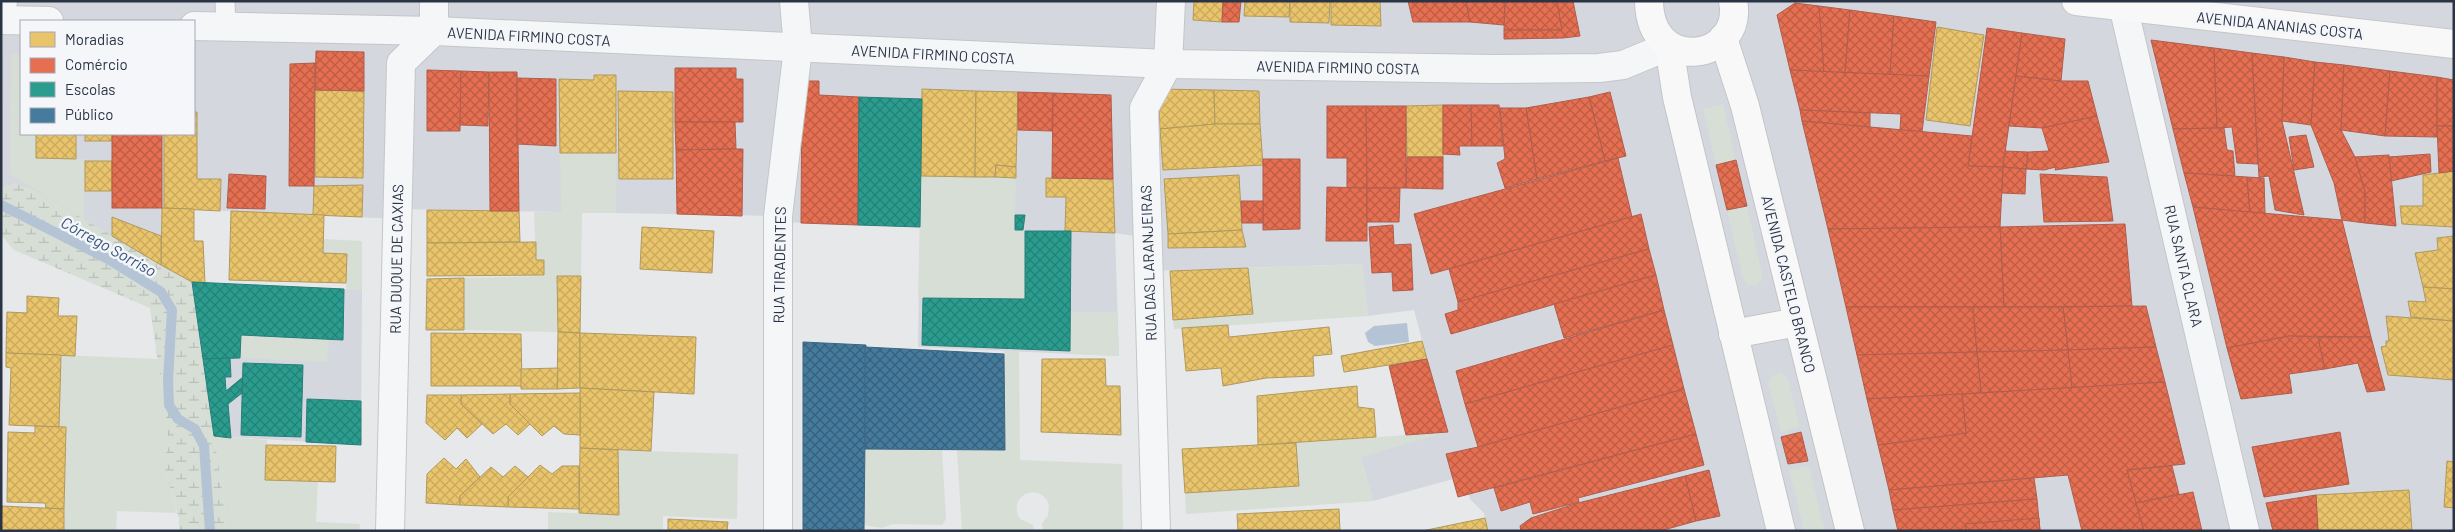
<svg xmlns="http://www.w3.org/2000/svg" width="2455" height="532" font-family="Barlow,sans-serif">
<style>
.built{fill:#d4d7dd;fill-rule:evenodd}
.green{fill:#d6ded6}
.wetland{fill:url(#wetland-marsh)}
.water{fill:#b4c4d5}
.homes{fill:url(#homes-cross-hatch);stroke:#b0995f}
.shops{fill:url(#shops-cross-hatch);stroke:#af5d4d}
.schools{fill:url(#schools-cross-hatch);stroke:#2a7e79}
.public{fill:url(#public-cross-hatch);stroke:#3d6683}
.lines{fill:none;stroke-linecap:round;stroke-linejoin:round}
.stream{stroke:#b4c4d5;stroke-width:10}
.service-casing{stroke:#c4c6c8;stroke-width:21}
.minor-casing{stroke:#c4c6c8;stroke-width:30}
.tertiary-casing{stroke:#c4c6c8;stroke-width:30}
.secondary-casing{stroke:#c4c6c8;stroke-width:30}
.primary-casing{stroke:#c2c5c8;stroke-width:30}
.service{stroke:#f5f6f7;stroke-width:19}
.minor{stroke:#f5f6f7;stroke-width:28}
.tertiary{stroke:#f5f6f7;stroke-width:28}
.secondary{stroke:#f8f8f8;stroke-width:28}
.primary{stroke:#f8f8f8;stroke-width:28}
.labels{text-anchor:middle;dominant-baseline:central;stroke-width:5;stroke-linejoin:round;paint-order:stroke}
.street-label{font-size:15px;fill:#2b3445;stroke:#f4f6f9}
.water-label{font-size:16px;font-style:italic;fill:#34527a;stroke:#f4f6f9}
</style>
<defs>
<pattern id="wetland-marsh" width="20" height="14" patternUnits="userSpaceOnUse" patternTransform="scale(1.25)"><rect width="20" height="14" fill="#d6ded6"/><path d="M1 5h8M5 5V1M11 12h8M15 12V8" fill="none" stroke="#b8bfb9"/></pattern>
<pattern id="homes-cross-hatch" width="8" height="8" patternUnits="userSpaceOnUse" patternTransform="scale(1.25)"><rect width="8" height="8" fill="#e9c46a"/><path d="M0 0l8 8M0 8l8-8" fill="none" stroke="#c8a95d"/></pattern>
<pattern id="shops-cross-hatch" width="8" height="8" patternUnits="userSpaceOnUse" patternTransform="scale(1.25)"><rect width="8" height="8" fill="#e76f51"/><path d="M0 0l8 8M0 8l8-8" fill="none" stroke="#bb5c45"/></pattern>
<pattern id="schools-cross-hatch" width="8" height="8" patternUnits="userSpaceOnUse" patternTransform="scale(1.25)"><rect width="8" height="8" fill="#2a9d8f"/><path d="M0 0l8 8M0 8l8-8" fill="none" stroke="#248177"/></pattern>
<pattern id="public-cross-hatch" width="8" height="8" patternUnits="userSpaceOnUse" patternTransform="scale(1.25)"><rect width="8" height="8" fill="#457b9d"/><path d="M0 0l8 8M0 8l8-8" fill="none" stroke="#37607b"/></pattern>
</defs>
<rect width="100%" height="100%" fill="#e6e8ea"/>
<g class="built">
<path d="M3 1H2454V531H1488L1484 513 1470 499 1464 476 1373 501 1361 457 1406 435 1427 359 1414 310 1368 316 1362 264 1148 271 1147 238 1115 233 1119 356 918 347 920 227 778 222 777 216 398 209 397 219 164 208H162L161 265 1 215ZM21 21H194V134H21Z"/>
<path d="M192 282 362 290 361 445 214 436Z"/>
</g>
<g class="green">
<path d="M11 54 21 55V134H36V158L85 159 84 220 10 174Z"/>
<path d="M1723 104 1736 160 1716 165 1703 109Z"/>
<path d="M560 153H616V213H582L581 276H557L558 332 464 330V278L544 276V261L536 260 534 212H561Z"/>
<path d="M921 176 1016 178 1015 230 1025 231V299L918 298Z"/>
<path d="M1747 206 1762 273 1761 281 1755 286 1746 284 1742 275 1727 210Z"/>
<path d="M323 239 362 241V290H346L347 254 323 253Z"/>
<path d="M1362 264 1368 316 1174 329 1173 320 1248 268Z"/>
<path d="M1070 312H1117L1119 356 1070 354Z"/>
<path d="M241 335 329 339 327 362 240 358Z"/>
<path d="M1004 351H1019L1020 460 1122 464 1123 531H1043L1042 523 1048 516 1049 505C1040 480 1006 496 1020 519L1033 525 1034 531H962L957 450H1005Z"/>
<path d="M61 355 158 359 168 431 165 469 177 513 117 511 116 531H64L66 427H59Z"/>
<path d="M1778 373H1782L1788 379 1800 427 1781 432 1768 383 1771 377Z"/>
<path d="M1448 432 1361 457 1373 501 1186 514 1185 493 1298 486 1296 443Z"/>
<path d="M214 436 267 440 266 480 318 481 316 522 360 524 359 531H225L226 518Z"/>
<path d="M865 449 942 450 946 519 942 525 893 524 882 528 864 525Z"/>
<path d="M618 450 738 454 737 519 663 516V531H548V512L618 515Z"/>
<path d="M1809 466 1825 531H1804L1789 470Z"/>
</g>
<path class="wetland" d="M15 183 32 189 192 282 226 518 225 531H179V519L165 469 168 431 150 308 14 250 1 235V187Z"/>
<path class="water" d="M1407 323 1409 342 1375 346 1368 342 1365 333 1374 326Z"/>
<g class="homes">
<path d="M1194 1H1223L1222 22 1193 20Z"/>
<path d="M1245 1H1290L1289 17 1244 16Z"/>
<path d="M1290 1H1330L1329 23 1290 22Z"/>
<path d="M1331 1H1380L1381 26 1331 25Z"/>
<path d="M1937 27 1984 35 1970 126 1926 120Z"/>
<path d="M594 75H616V153H560L559 79 594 80Z"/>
<path d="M922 89 976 91 975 177 921 176Z"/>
<path d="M1158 89 1214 90 1215 124 1160 129Z"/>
<path d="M315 90 364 91 363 178 315 177Z"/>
<path d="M1214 90 1259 91 1260 124H1215Z"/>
<path d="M618 91 673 92V179H619Z"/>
<path d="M976 91 1018 92 1016 167 996 165 995 177H975Z"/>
<path d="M1443 105V157H1407L1406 106Z"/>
<path d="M194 112H197V179H221L220 211 164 208V134H194Z"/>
<path d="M1215 124H1260L1263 165 1163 170 1160 129Z"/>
<path d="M36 134H76V159L36 158Z"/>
<rect x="85" y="134" width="27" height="7"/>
<rect x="85" y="161" width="27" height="30"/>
<path d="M996 165 1016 167V178L995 177Z"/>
<path d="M2454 171V227L2402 224 2400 206H2423V175Z"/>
<path d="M1239 175 1242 230 1168 234 1164 179Z"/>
<path d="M1046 178 1113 179 1115 233 1065 231 1066 197H1046Z"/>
<path d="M363 185 362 217 313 215 314 186Z"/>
<path d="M162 208 194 209V241H203L205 283 192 282 161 265Z"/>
<path d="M427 210 519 211 520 242 427 243Z"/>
<path d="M231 211 324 215 323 253 347 254 346 283 229 280Z"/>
<path d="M112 217 161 236V265L112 236Z"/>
<path d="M642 227 714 231 712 273 640 269Z"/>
<path d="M1242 230 1246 247 1168 248V234Z"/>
<path d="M2454 236V289L2423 287 2415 253 2438 250 2437 238Z"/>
<path d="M536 242V260H544V275L427 276V243Z"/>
<path d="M1248 268 1253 314 1173 320 1170 271Z"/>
<path d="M557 276H581L580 333 558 332Z"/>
<path d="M464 278V330H426L427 279Z"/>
<path d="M2423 287 2454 289V321L2411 317 2408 301 2426 302Z"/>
<path d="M27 296 59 298 58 316H77L75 356 6 353 7 312 27 313Z"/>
<path d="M2386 316 2454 321V380L2388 375 2381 347 2386 346V341H2389Z"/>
<path d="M1228 325 1229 337 1329 327 1332 354 1313 356 1314 376 1266 378 1223 386 1221 368 1186 371 1182 328Z"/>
<path d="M558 332 580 333V388L557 389Z"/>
<path d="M431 333 521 334 522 386H431Z"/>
<path d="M580 333 696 337 694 394 580 388Z"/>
<path d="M1422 341 1427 359 1344 372 1341 356Z"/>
<path d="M6 353 61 355 59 427 9 425 11 368 6 367Z"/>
<path d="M1042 359H1105L1106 386H1120L1121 435 1041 432Z"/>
<path d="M558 368 557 389H521V369Z"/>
<path d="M1357 386 1358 407 1374 409 1376 437 1258 445 1257 396Z"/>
<path d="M580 388 654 392 651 451 580 448Z"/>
<path d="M580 393V435L564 434 554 426 542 436 510 404V394Z"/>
<path d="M510 394V404L530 424 518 435 506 424 493 434 461 404V395Z"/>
<path d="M427 395H461V404L482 424 467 438 457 428 445 440 426 423Z"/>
<path d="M35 426 66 427 64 509 46 508 45 503 7 502 8 432 35 433Z"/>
<path d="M1296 443 1299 486 1185 493 1182 449Z"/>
<path d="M266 445 336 446 335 482 265 480Z"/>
<path d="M580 448 618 450 619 515 579 513Z"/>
<path d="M444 458 456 469 466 459 480 477 460 496V505L426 503 427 474Z"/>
<path d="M2447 461 2454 462V508L2444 507Z"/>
<path d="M540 465 552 474 562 466H579V509L508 507V497Z"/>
<path d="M515 466 528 477 508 497V507L460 505V496L491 467 503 477Z"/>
<path d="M2409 490 2412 531H2318L2316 495Z"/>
<path d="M2 506 64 509V531H1Z"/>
<path d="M1339 509 1340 531H1238L1237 514Z"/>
<path d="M1485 518 1488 531H1422Z"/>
<path d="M668 519 728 522 727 531H668Z"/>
</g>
<g class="shops">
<path d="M1223 1H1241L1239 22H1222Z"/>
<path d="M1408 1H1466L1470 22H1413Z"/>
<path d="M1466 1H1505L1504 25 1470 22Z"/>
<path d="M1505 1H1557L1562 30H1504Z"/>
<path d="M1557 1H1573L1580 36 1563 38 1504 39V30H1562Z"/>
<path d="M1795 3 1819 6 1824 72 1790 70 1777 15Z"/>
<path d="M1819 6 1850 10 1845 73 1824 72Z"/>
<path d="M1850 10 1894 16 1890 75 1845 73Z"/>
<path d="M1894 16 1936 22 1929 76 1890 75Z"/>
<path d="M1987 28 2022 33 2003 167 1968 166Z"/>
<path d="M2022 33 2065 39 2061 81 2016 76Z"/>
<path d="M2151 40 2214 48 2217 128 2173 129Z"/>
<path d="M2214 48 2252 53 2258 164 2237 163 2232 127 2217 128Z"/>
<path d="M316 51 364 52V91L315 90Z"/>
<path d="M2252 53 2284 57 2282 121 2304 215 2275 210 2269 176 2259 177Z"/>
<path d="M2284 57 2315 62 2311 125 2282 121Z"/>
<path d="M2315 62 2344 65 2341 130 2355 157 2365 191V223L2342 220 2334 183 2311 125Z"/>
<path d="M315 63 314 186H289L290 64Z"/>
<path d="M2344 65 2390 71 2385 136 2341 130Z"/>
<path d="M675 68H736V79H743V122H675Z"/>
<path d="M427 70 461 71 460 131H427Z"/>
<path d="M1790 70 1929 76 1922 132 1900 130 1901 114 1800 110Z"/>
<path d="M461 71 489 72 488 126 460 125Z"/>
<path d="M2390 71 2437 77V137L2385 136Z"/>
<path d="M489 72H517L519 211H490Z"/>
<path d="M2016 76 2061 81H2088L2097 116 2042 128 2009 126Z"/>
<path d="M2437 77 2454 80V126H2437Z"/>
<path d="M517 78 556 79V146L517 144Z"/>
<path d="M802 81H819V95L859 97 858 225 801 223Z"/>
<path d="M1018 92 1053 93 1052 131 1018 130Z"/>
<path d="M1610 92 1626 156 1605 161 1589 97Z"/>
<path d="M1053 93 1111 95 1113 179 1052 178Z"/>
<path d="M1589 97 1605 161 1537 179 1526 108Z"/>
<path d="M1443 105H1471L1472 146H1459L1460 155 1443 154Z"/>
<path d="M1471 105H1499L1503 146H1472Z"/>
<path d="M1327 106H1366L1367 188H1347V158H1327Z"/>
<path d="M1366 106H1406V188H1367Z"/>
<path d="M1500 108H1526L1537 179 1505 188 1497 163 1505 159Z"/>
<path d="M1800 110 1870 113V127L1802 121Z"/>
<path d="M2097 116 2109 162 2055 170 2056 167 2044 170 2026 169 2028 152 2049 151 2042 128Z"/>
<path d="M1802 121 1972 136 1968 166 2003 167 2000 227 1828 229Z"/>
<path d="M675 122H735L736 149 676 150Z"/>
<path d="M2437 126H2454V171L2439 173Z"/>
<path d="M2217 128H2224L2227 150 2233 151 2235 176 2184 173 2173 129Z"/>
<rect x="112" y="134" width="50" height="74"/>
<path d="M2306 135 2314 167 2294 170 2289 137Z"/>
<path d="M736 149H743L742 216 677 214 676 150Z"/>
<path d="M2005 151 2028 152 2026 169 2003 167Z"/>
<path d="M2430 154 2431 172 2391 181 2389 157Z"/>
<path d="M2389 155 2396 226 2365 223V191L2355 157Z"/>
<path d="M1407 157H1443V189L1406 188Z"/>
<path d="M1618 158 1632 217 1431 274 1414 214Z"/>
<path d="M1263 159H1300V229L1263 230Z"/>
<path d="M1736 160 1747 206 1727 210 1716 165Z"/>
<path d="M2003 167 2026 169 2025 194 2002 193Z"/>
<path d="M2184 173 2247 177 2250 213 2193 207Z"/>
<path d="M229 174 266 176 265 209 227 208Z"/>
<path d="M2040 174 2107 177 2113 221 2044 222Z"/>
<path d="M2247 177 2264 178 2265 214 2250 213Z"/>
<path d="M1327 187 1367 188V241H1326Z"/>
<path d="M1367 188H1400L1399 222H1367Z"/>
<path d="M1241 201H1263V223H1242Z"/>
<path d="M2193 207 2342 220 2371 337 2289 336 2227 348Z"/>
<path d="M1641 214 1649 249 1458 302 1449 269Z"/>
<path d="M2125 224 2132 306 2004 307 2000 227Z"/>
<path d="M1393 225 1394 245 1411 244 1413 290 1393 291 1392 272 1372 273 1369 227Z"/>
<path d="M1977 227H2000L2004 307H1846L1828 229Z"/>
<path d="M1649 249 1656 275 1451 334 1445 314 1458 310V302Z"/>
<path d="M1656 275 1664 310 1564 338 1554 304Z"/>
<path d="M2146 306 2156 347 2068 350 2063 307Z"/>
<path d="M1846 307H1973L1977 352 1857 355Z"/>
<path d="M1973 307H2063L2068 350 1977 352Z"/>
<path d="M1664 310 1673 345 1465 404 1456 371Z"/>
<path d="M2289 336 2318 337 2325 369 2289 374 2292 393 2241 399 2227 348Z"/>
<path d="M2318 337H2371L2385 390 2367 392 2358 363 2325 369Z"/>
<path d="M1673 345 1684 389 1478 447 1465 404Z"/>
<path d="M2156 347 2165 382 2072 388 2068 350Z"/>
<path d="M2068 350 2072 388 1981 393 1977 352Z"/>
<path d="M1977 352 1981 393 1867 399 1857 355Z"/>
<path d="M1427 359 1448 432 1406 435 1389 366Z"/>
<path d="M2165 382 2185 464 2127 470 2144 531H2082L2068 475 1889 490 1878 445 1966 433 1962 394Z"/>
<path d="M1684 389 1696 434 1458 497 1446 454 1478 447Z"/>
<path d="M1962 394 1966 433 1878 445 1867 399Z"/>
<path d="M1801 432 1808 461 1788 464 1781 437Z"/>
<path d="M2340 432 2349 484 2264 497 2252 447Z"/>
<path d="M1696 434 1704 465 1578 498 1579 502 1533 514 1530 502 1501 511 1494 488Z"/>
<path d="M2172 466 2179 494 2136 503 2127 470Z"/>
<path d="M1709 470 1720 516 1696 521 1685 476Z"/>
<path d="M1685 476 1696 521 1660 531H1521L1520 526 1531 518 1578 503Z"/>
<path d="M2034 478 2037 499 1893 510 1889 490Z"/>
<path d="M2193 492 2202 531H2144L2136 503Z"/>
<path d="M2316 495 2318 531H2273L2266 503Z"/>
<path d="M2037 499 2040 531H1898L1893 510Z"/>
<path d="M2039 518 2040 531H1966L1965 524Z"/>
</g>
<g class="schools">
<path d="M859 97 922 99 920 227 858 225Z"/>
<path d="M1015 215H1025L1023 230H1015Z"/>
<path d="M1025 231H1071L1070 351 922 345 923 298 1025 299Z"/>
<path d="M192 282 344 289 343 340 241 335 240 358 203 359Z"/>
<path d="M230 358 231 377H225L226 391 243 377 242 393 228 404 231 438 214 436 203 359Z"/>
<path d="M243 363 303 365 301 437 241 435Z"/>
<path d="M307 399 361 401V445L306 442Z"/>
</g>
<g class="public">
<path d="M803 342 866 345 864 531H803Z"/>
<path d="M865 347 1004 354 1005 450 865 449Z"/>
</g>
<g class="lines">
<path class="stream" d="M1 205 108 259 161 292 172 310 168 381 169 405 178 419 195 429 204 446 210 531"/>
<defs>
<path id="service" d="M225 1 226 27"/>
<g id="minor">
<path d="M2122 1 2245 531"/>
<path d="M1 13 3 1"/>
<path d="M390 531 401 63 434 31V1"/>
<path d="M778 531V216L798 48 794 1"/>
<path d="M1156 531 1144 108 1168 64 1171 1"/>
</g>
<g id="tertiary">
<path d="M1 20 49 21"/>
<path d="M194 26 434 31 1168 64 1493 69 1599 68 1623 65 1669 46"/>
</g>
<path id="secondary" d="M2076 1 2454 44"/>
<g id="primary">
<path d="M1649 1C1650 77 1745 60 1733 1"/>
<path d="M1723 38 1745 106 1850 531"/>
<path d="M1669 46 1677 97 1781 531"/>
<path d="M1733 334 1798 322"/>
</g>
</defs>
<use href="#service" class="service-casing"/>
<use href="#minor" class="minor-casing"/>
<use href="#tertiary" class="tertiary-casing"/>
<use href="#secondary" class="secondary-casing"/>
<use href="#primary" class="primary-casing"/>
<use href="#service" class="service"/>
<use href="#minor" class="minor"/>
<use href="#tertiary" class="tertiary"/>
<use href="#secondary" class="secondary"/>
<use href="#primary" class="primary"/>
</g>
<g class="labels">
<g class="street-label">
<text transform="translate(2280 25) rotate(6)">AVENIDA ANANIAS COSTA</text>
<text transform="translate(529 36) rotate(3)">AVENIDA FIRMINO COSTA</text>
<text transform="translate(933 54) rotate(3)">AVENIDA FIRMINO COSTA</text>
<text transform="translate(1338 67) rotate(1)">AVENIDA FIRMINO COSTA</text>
<text transform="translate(396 259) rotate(-89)">RUA DUQUE DE CAXIAS</text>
<text transform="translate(1148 263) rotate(-92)">RUA DAS LARANJEIRAS</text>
<text transform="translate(779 265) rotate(-89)">RUA TIRADENTES</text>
<text transform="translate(2184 266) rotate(77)">RUA SANTA CLARA</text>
<text transform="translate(1789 284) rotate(76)">AVENIDA CASTELO BRANCO</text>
</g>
<g class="water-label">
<text transform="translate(109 246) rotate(29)">Córrego Sorriso</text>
</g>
</g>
<rect width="2455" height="532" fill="none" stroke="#2b3445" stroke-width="5"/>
<rect x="20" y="20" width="175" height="115" fill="#f4f6f9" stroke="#a4a8b1"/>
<rect x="30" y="32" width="25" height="15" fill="#e9c46a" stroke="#a4a8b1"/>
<text x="65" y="45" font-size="15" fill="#2b3445">Moradias</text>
<rect x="30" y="58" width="25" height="15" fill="#e76f51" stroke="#a4a8b1"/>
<text x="65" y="70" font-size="15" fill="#2b3445">Comércio</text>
<rect x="30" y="82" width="25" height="15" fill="#2a9d8f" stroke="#a4a8b1"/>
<text x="65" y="95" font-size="15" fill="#2b3445">Escolas</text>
<rect x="30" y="108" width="25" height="15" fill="#457b9d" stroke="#a4a8b1"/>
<text x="65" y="120" font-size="15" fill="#2b3445">Público</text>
</svg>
